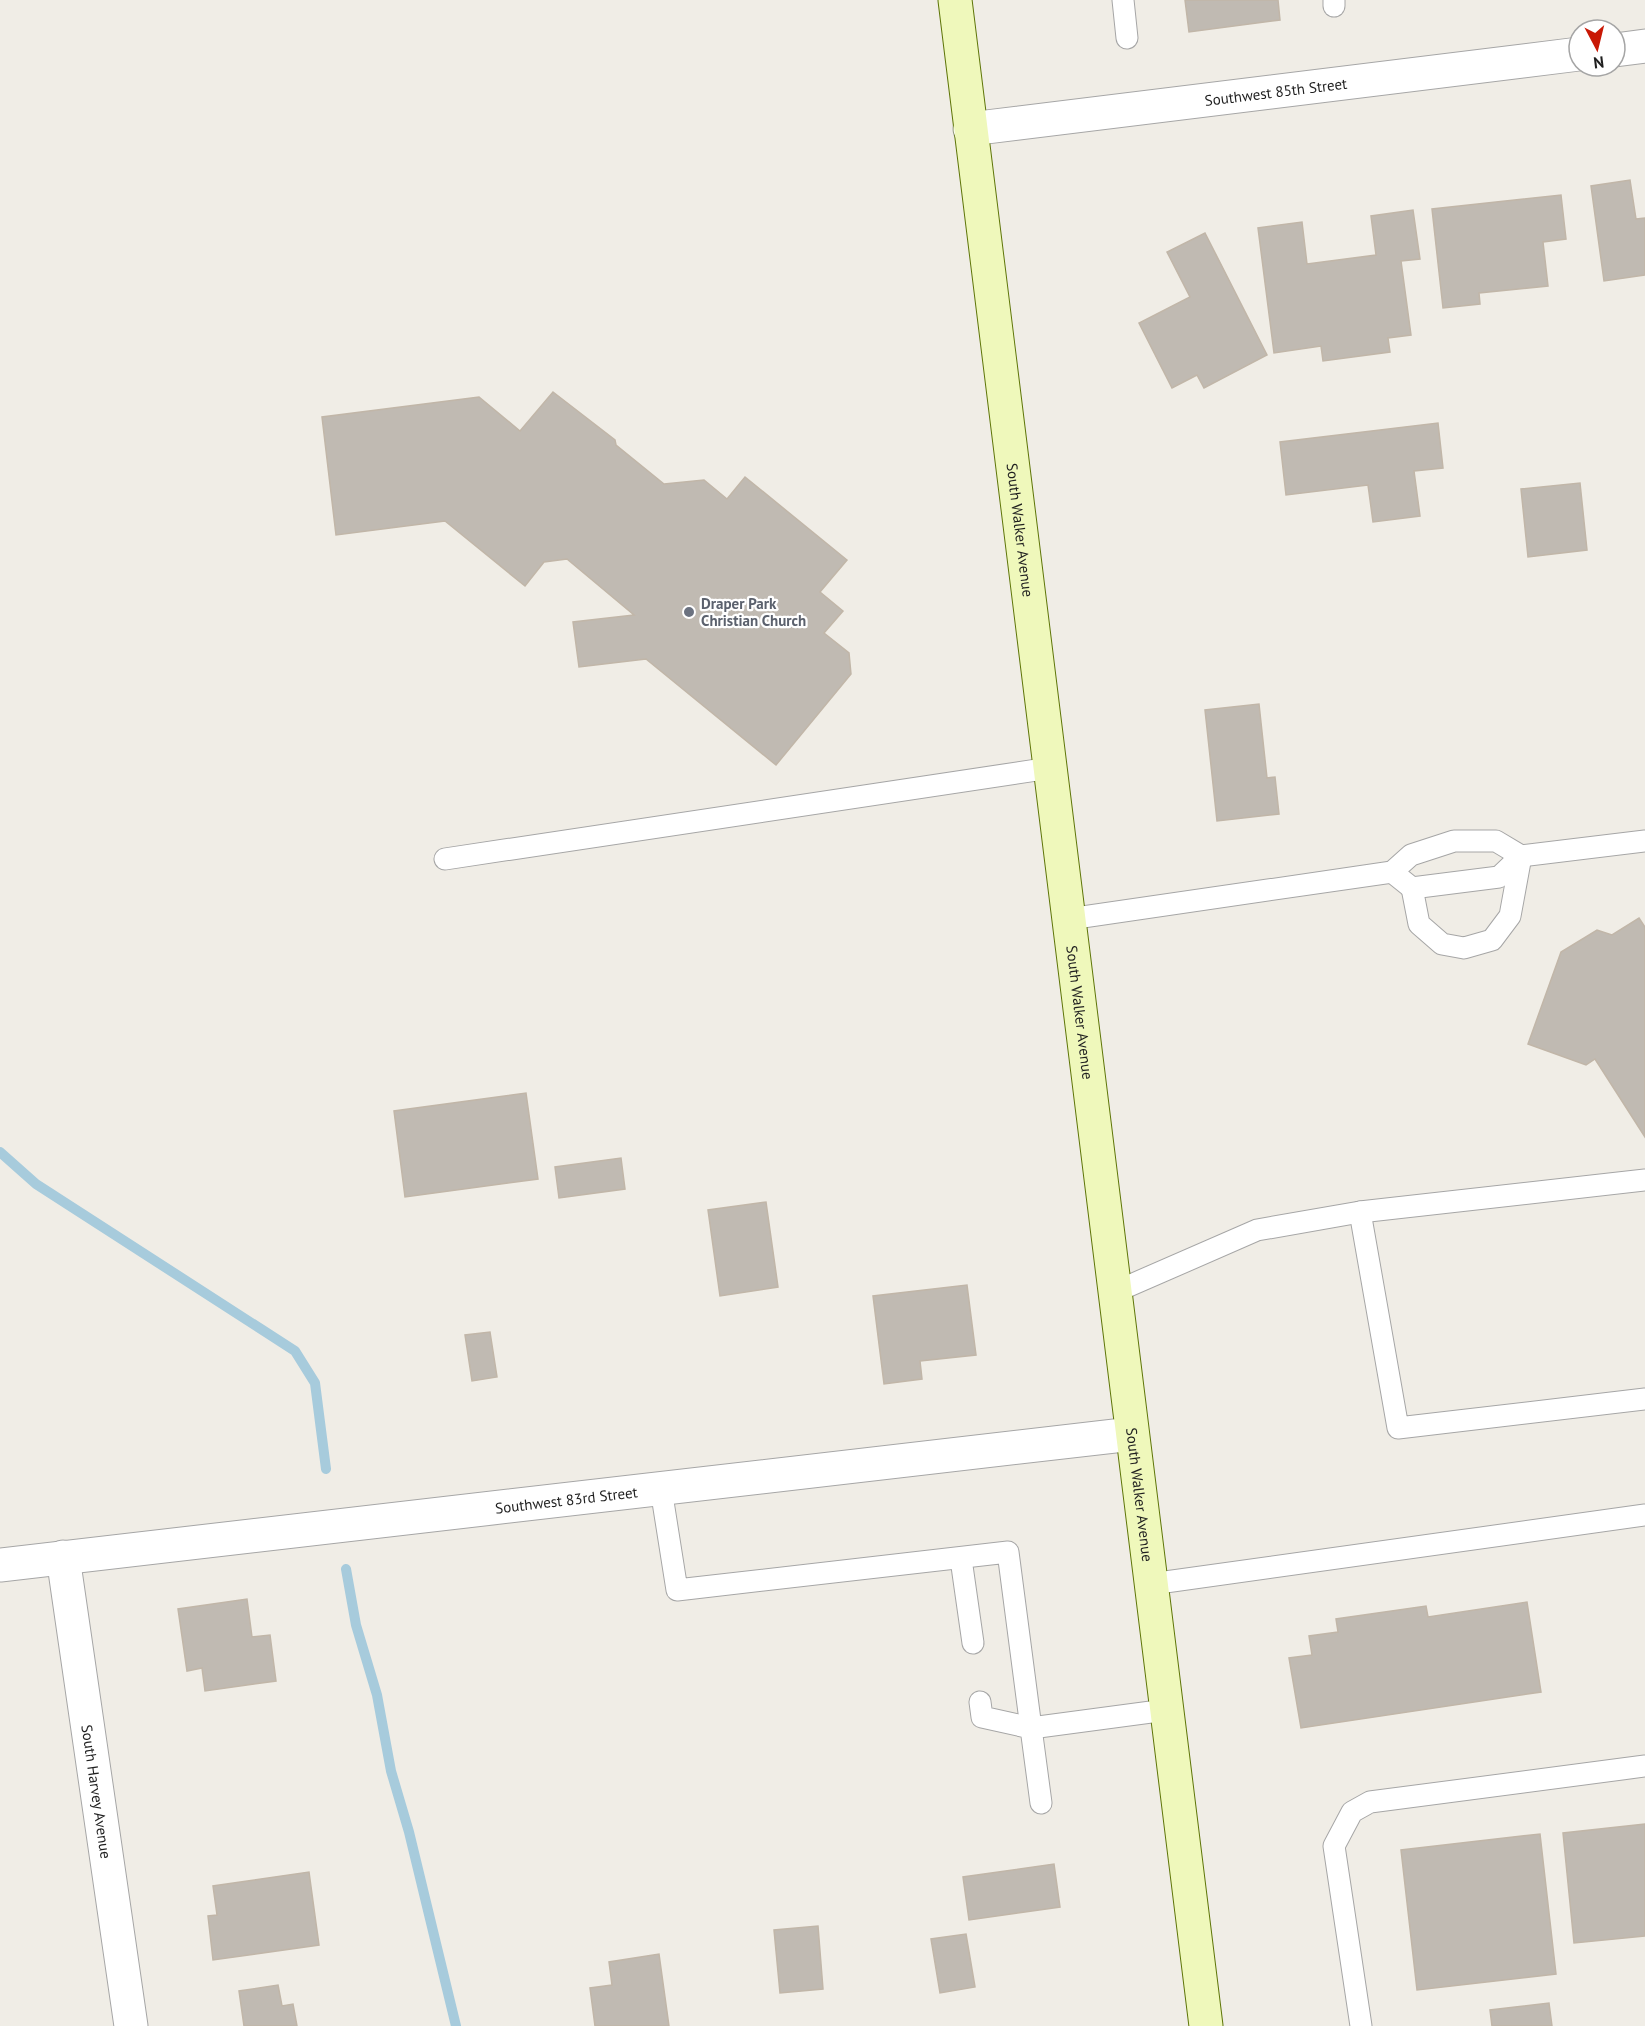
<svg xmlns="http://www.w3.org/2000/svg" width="1645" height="2026" font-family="'PT Sans',sans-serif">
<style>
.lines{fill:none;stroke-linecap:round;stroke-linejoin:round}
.stream{stroke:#a7cbdc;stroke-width:10}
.building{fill:#c0bab2;stroke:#c1b6a8;stroke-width:1.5}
.lane-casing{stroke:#a6a6a6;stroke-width:23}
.street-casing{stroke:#a6a6a6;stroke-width:35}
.secondary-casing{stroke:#5e7508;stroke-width:35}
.lane{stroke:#fff;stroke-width:21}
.street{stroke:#fff;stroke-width:33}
.secondary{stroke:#eff8bb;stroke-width:33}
.worship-dot{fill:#6b7280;stroke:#fff;stroke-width:2}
.labels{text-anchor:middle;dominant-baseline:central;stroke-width:4.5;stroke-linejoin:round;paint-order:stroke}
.street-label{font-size:15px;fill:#1f1f1f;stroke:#fff}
.worship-label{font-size:15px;font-weight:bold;fill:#5b616d;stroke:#fff;text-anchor:start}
</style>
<rect width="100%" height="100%" fill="#f0ede6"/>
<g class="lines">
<g class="stream">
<path d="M0 1152 36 1184 295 1351 315 1383 326 1469"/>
<path d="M346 1569 356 1625 377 1695 391 1771 409 1832 456 2026"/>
</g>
</g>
<g class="building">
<path d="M1185 0H1278L1280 20 1189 32Z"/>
<path d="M1630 180 1636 219 1645 218V275L1604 281 1591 186Z"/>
<path d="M1561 195 1566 239 1543 242 1548 286 1479 293 1480 304 1443 308 1432 209Z"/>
<path d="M1413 210 1420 259 1401 261 1411 335 1388 338 1390 352 1323 361 1321 346 1274 353 1258 228 1302 222 1307 264 1376 255 1371 216Z"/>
<path d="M1205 233 1267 355 1204 388 1197 375 1172 388 1139 323 1190 297 1167 252Z"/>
<path d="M553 392 615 440 616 445 664 484 704 480 727 499 745 477 847 560 820 592 843 611 824 633 849 653 851 674 776 765 646 659 579 667 573 622 634 615 567 559 544 562 525 586 445 521 336 535 322 417 479 397 520 431Z"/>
<path d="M1438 423 1443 468 1414 471 1420 516 1373 522 1368 485 1286 495 1280 442Z"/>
<path d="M1580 483 1587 550 1528 557 1521 489Z"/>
<path d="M1259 704 1267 778 1275 777 1279 814 1217 821 1205 710Z"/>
<path d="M1639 918 1645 927V1137L1595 1059 1586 1065 1528 1044 1561 952 1597 930 1612 935Z"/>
<path d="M526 1093 538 1179 405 1197 394 1111Z"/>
<path d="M621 1158 625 1189 559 1198 555 1167Z"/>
<path d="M766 1202 778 1287 720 1296 708 1210Z"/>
<path d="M967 1285 976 1355 920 1361 922 1379 884 1384 873 1296Z"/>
<path d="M490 1332 497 1377 472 1381 465 1335Z"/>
<path d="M247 1599 252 1637 270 1635 276 1681 205 1691 202 1668 187 1671 178 1609Z"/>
<path d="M1527 1602 1541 1692 1301 1728 1289 1658 1312 1655 1309 1636 1338 1632 1336 1619 1426 1606 1428 1617Z"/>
<path d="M1645 1824V1936L1574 1943 1563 1833Z"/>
<path d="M1540 1834 1556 1974 1417 1990 1401 1850Z"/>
<path d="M1054 1864 1060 1907 969 1920 963 1877Z"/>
<path d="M309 1872 319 1945 213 1960 208 1916 217 1915 213 1886Z"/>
<path d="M818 1926 823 1989 780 1993 774 1930Z"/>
<path d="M966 1934 975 1987 940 1993 931 1939Z"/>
<path d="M659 1954 669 2026H595L590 1988 612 1985 609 1962Z"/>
<path d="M278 1985 282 2006 293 2004 297 2026H244L239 1991Z"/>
<path d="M1549 2003 1552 2026H1492L1490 2010Z"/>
</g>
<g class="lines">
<defs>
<g id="lane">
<path d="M1123 0 1127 38"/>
<path d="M1334 0V6"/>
<path d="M445 859 1050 768"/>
<path d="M1392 872 1412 888 1499 877 1521 856 1645 841"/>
<path d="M1412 888 1419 924 1442 944 1464 948 1492 940 1510 916 1521 856"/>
<path d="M1069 919 1392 872 1411 855 1454 841H1496L1521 856"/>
<path d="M1360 1212 1398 1428 1645 1399"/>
<path d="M1115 1292 1257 1230 1360 1212 1645 1180"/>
<path d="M661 1489 677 1590 1008 1552 1031 1728 1166 1710"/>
<path d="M961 1559 973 1643"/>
<path d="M1151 1584 1645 1515"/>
<path d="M980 1702 982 1717 1031 1728 1041 1803"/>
<path d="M1361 2026 1334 1846 1352 1812 1370 1802 1645 1766"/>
</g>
<g id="street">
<path d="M1615 50 1645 46"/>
<path id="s1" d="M970 129 1579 54"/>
<path id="s2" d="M63 1557 131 2026"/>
<path id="s3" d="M0 1565 1132 1434"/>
</g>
<g id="secondary">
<path id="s4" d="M955 0 1206 2026"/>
</g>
</defs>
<use href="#lane" class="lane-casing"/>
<use href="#street" class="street-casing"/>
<use href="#secondary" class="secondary-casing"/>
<use href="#lane" class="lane"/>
<use href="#street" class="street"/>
<use href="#secondary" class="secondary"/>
</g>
<circle class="worship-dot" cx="689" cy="612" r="6"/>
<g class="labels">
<g class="street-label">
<text stroke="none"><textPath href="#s1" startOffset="308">Southwest 85th Street</textPath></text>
<text stroke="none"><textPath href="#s4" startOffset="534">South Walker Avenue</textPath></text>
<text stroke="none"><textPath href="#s4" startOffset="1020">South Walker Avenue</textPath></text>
<text stroke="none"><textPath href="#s4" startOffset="1506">South Walker Avenue</textPath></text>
<text stroke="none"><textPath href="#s3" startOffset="570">Southwest 83rd Street</textPath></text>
<text stroke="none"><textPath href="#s2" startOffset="237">South Harvey Avenue</textPath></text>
</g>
<g class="worship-label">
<text x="701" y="603">Draper Park<tspan x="701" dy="17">Christian Church</tspan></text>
</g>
</g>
<g transform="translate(1597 48) rotate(173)"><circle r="28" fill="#ffffff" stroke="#a5a5a5" stroke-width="1.5"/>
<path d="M0-4.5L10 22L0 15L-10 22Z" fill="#c91805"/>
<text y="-9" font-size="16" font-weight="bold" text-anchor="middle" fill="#1f1f1f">N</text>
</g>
</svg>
